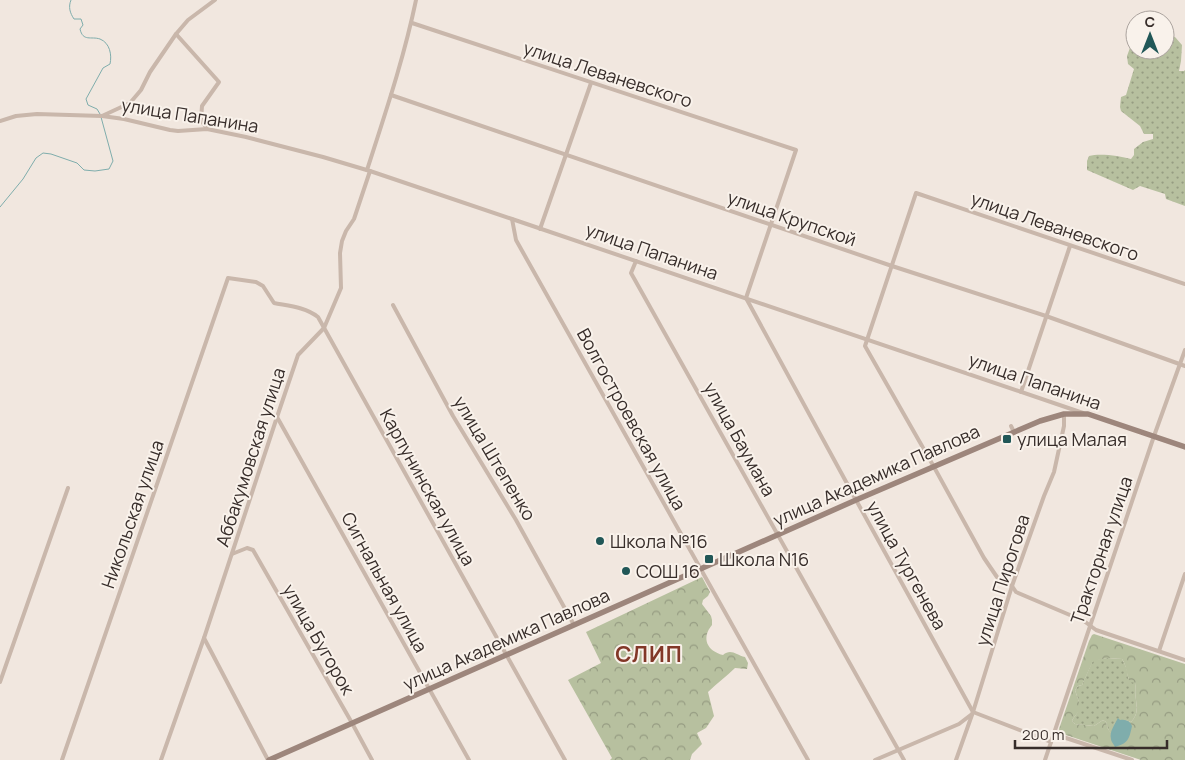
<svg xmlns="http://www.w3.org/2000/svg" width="1185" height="760" font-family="Manrope,sans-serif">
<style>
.grass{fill:url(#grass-dots)}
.forest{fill:url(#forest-crowns);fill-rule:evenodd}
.water{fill:#7fadac}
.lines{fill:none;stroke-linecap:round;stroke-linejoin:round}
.stream{stroke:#7fadac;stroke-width:1}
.street{stroke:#c9b7ab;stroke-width:4}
.secondary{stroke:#9d867c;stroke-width:5.5}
.poi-dot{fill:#215757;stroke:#f9f2eb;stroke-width:2}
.labels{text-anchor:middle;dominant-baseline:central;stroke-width:4;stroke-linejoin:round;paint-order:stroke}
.street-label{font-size:18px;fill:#372d2a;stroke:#f9f2eb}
.poi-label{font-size:18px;fill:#372d2a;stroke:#f9f2eb;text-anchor:start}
.district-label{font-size:22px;font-weight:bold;letter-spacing:1px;fill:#823727;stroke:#f9f2eb}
</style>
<defs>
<pattern id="grass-dots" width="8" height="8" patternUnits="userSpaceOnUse" patternTransform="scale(1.25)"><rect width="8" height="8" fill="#b7c09f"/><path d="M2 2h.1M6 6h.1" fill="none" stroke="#969c82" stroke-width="1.8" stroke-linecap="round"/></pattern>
<pattern id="forest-crowns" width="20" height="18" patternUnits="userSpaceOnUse" patternTransform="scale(1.25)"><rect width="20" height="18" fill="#b7c09f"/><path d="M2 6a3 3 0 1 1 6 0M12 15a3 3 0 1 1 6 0" fill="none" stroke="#969c82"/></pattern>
</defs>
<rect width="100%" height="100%" fill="#f1e7df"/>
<g class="grass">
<path d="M1135 29V50H1165V32L1168 35 1175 37 1182 45 1181 61 1179 71H1184L1185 70V206L1166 199 1165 194 1140 186 1133 190 1087 170V161L1089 156C1100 153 1120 156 1131 159L1134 155V149L1143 142 1153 139V134H1144L1140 126 1121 111 1120 107 1121 97 1126 95 1134 69 1128 64 1127 56 1131 45V34Z"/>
<path d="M1107 658 1122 659C1125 664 1128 671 1128 678L1136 683C1135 688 1135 694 1136 700 1137 709 1138 714 1131 722L1125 720 1117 721 1115 723 1111 734 1108 729 1106 722 1103 720 1094 726 1075 724 1072 721C1074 716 1077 715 1078 710 1081 704 1077 697 1075 690L1078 686 1082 685 1093 660Z"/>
</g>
<g class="forest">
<path d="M702 577 710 592 708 596 703 600 702 604 711 616 712 620V625C701 638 707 651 723 655 731 648 736 655 745 657L748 663 747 669 735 668C726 677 717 683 708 692L714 716 706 728 697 733 702 744 692 754 690 760H610L612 758 568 680 601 663 586 632Z"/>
<path d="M1094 634 1185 664V760H1141L1060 733 1059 729 1089 641 1092 635ZM1107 658 1122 659C1127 666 1126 674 1130 682L1136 683C1135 688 1135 694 1136 700 1137 709 1138 714 1131 722L1125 720H1120L1118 718 1113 726 1111 733 1108 729 1106 722 1103 720 1094 726 1075 724 1072 721C1074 716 1077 715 1079 710 1081 704 1077 697 1075 690L1078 686 1082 685 1093 661Z"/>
</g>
<path class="water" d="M1118 718 1120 720C1126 719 1130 721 1132 726 1129 740 1128 743 1115 747 1114 744 1111 742 1111 739 1109 732 1115 724 1118 718Z"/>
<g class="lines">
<g class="stream">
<path d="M71 0C68 7 70 13 74 19H81L83 25 80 29C83 42 91 36 100 39 110 43 112 55 110 64L103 68 86 99 88 105 97 109 100 114"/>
<path d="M0 207 23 179 36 158 43 153 51 154 77 163 84 170 95 171 109 169 113 161 101 117"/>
</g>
<g class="street">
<path d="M412 23 796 150 746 298 856 500 973 712"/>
<path d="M176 34 219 82 202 106 201 120 207 129"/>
<path d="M391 95 892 266 1046 316 1185 366"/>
<path d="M102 116 124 119 170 130 178 131 207 129 246 137 323 157 370 171 512 219 1083 413"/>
<path d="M0 121 16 116 37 114 102 116 130 103 141 90 150 72 176 34 188 20 215 0"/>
<path d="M367 170C385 114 404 58 416 0"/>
<path d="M512 219 516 240 808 760"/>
<path d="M540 229 591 83"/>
<path d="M636 261 631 273 904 760"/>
<path d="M1185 284 916 193 865 346 934 467 984 558 999 580 1012 586 1016 592 1084 621 1096 630 1185 660"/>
<path d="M393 305 453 416 516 520 574 625"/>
<path d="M1021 392 1070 246"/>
<path d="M277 417 469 760"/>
<path d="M1011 426 1014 432"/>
<path d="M232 554 247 548 253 550 352 723 372 760"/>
<path d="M204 638 268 760"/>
<path d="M1159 651 1185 574"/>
<path d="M0 682 68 488"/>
<path d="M973 712 1051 742"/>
<path d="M1054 734 1132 760"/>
<path d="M62 760 228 278 256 282 263 286 274 303C289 306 305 307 318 317L565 760"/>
<path d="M161 760 204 638 277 417 298 355 324 328 341 288 340 253 342 241 346 231 354 219 370 171"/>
<path d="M875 760 959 724 972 714"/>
<path d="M956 760 973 712 1012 586 1044 496 1054 472 1064 426V414"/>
<path d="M1045 760 1154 436 1185 350"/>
</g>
<path class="secondary" d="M269 760 856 500 1040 421 1064 414H1088L1185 447"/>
</g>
<g class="poi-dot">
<rect x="1002" y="434" width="10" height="10" rx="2.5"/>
<circle cx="600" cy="541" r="5"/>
<rect x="704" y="554" width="10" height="10" rx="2.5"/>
<circle cx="626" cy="571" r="5"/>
</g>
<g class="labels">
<g class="street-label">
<text transform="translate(608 74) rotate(18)">улица Леваневского</text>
<text transform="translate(190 115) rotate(9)">улица Папанина</text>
<text transform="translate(792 218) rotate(19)">улица Крупской</text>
<text transform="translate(1055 226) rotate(19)">улица Леваневского</text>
<text transform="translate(652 251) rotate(19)">улица Папанина</text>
<text transform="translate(1035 381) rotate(19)">улица Папанина</text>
<text transform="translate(632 419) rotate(61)">Волгостроевская улица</text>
<text transform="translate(740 439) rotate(61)">улица Баумана</text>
<text transform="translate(250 457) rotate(-72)">Аббакумовская улица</text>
<text transform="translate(495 458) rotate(59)">улица Штепенко</text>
<text transform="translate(876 475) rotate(-24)">улица Академика Павлова</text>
<text transform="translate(428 487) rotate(61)">Карпунинская улица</text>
<text transform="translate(132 514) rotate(-71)">Никольская улица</text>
<text transform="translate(1101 550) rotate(-71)">Тракторная улица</text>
<text transform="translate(907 565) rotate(61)">улица Тургенева</text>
<text transform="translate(1002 580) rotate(-72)">улица Пирогова</text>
<text transform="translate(385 582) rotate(61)">Сигнальная улица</text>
<text transform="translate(319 639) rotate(60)">улица Бугорок</text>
<text transform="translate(506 639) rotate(-24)">улица Академика Павлова</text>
</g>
<g class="poi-label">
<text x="1017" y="439">улица Малая</text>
<text x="610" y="541">Школа №16</text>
<text x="719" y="559">Школа N16</text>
<text x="636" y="571">СОШ 16</text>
</g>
<g class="district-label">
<text x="649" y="654">СЛИП</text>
</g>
</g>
<g transform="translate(1150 35)"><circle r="24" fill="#f9f2eb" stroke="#aba39e"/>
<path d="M0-4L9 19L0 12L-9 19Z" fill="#215757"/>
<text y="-8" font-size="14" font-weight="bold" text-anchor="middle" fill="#372d2a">С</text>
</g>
<path d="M1015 740v8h152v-8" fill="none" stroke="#372d2a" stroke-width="2.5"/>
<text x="1022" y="740" font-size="15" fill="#372d2a" stroke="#f9f2eb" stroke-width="4" paint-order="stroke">200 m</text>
</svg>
